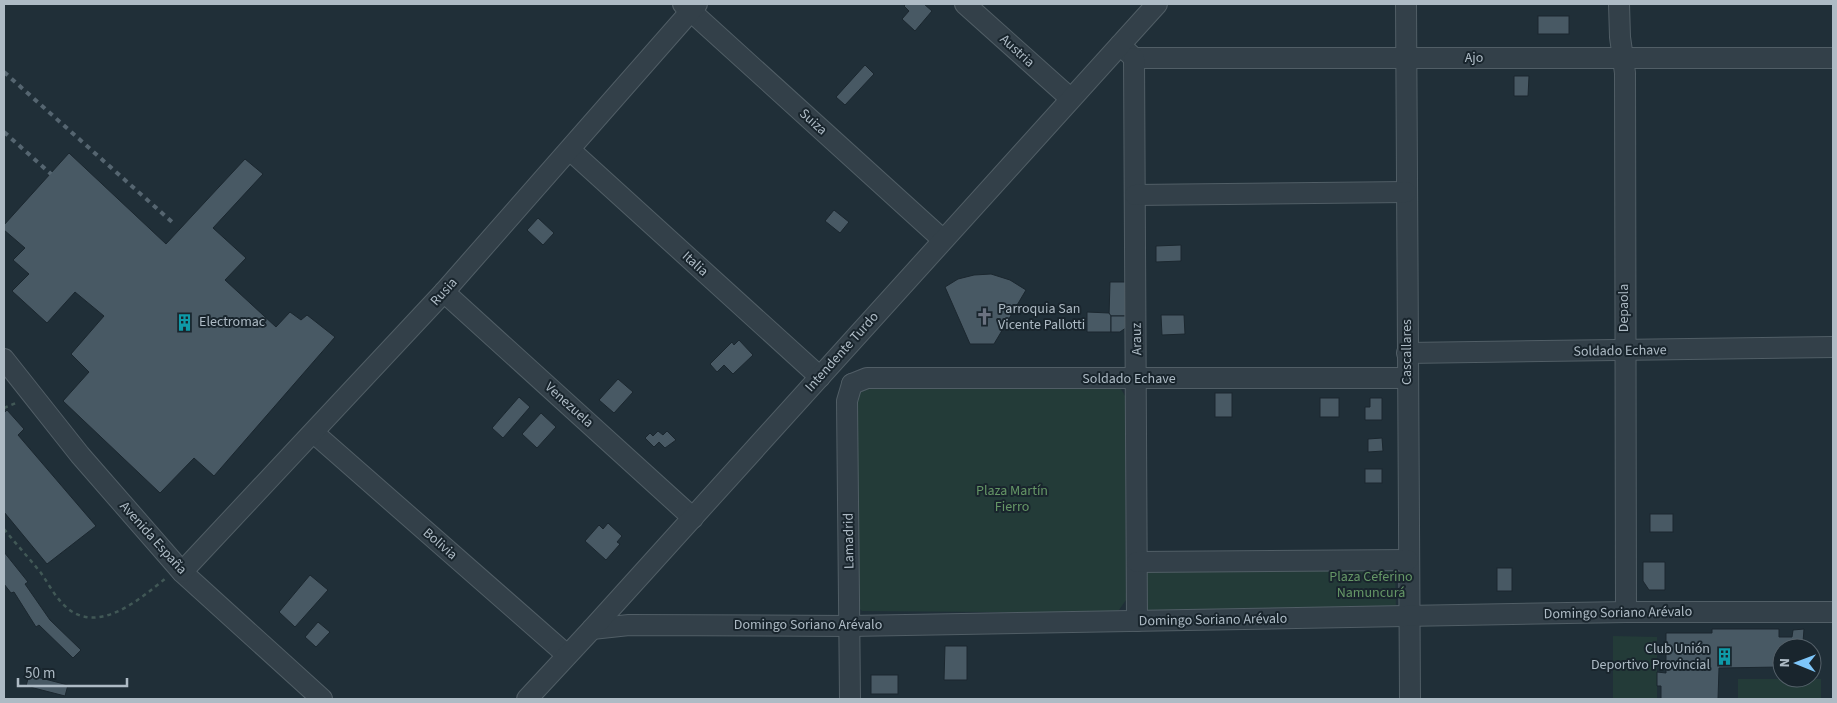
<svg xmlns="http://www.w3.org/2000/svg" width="1837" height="703" font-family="'Source Sans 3',sans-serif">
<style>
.green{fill:#233b38}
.building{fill:#485964;stroke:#1b272f}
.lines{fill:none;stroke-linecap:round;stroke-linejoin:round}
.minor-casing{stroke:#515e66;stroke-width:22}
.path{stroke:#415856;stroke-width:2.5;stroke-dasharray:4 4;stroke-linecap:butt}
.minor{stroke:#334049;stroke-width:20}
.rail{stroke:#556570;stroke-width:4;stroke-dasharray:5 5;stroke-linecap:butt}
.labels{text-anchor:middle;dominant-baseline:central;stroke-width:4;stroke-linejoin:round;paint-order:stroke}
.street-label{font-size:14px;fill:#aebbc5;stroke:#19252d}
.poi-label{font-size:14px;fill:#aebbc5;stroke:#19252d;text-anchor:start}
.park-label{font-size:14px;fill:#659666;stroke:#19252d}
</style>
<rect width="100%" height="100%" fill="#202f38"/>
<g class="green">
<path d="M1113 385 1121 389 1125 396 1126 600 1119 610 1111 613 862 611 857 606 855 404C858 393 860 390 871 387Z"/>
<path d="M1395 560 1396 609 1144 610V564Z"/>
<path d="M1613 636 1657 637V699H1613Z"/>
<rect x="1738" y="679" width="83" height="20"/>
</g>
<g class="building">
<path d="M906 4H924L932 11 915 31 902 19 909 11 904 6Z"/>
<rect x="1538" y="16" width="31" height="18"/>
<path d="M865 65 874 74 845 105 836 97Z"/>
<path d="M1514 76H1529L1528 96H1514Z"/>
<path d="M69 153 166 244 245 159 263 174 213 228 246 258 225 280 276 327 290 312 301 320 307 315 335 337 214 476 194 458 160 493 63 401 89 372 71 354 104 316 75 292 47 323 12 291 29 274 13 260 25 248 4 230V225Z"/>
<path d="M834 210 849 222 840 233 825 221Z"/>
<path d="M538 218 554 233 543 245 527 230Z"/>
<path d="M1181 245V261L1156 262V246Z"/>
<path d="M991 274 1010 280 1026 290 994 344H970L945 287 958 279 974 275Z"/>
<path d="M1110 282H1128L1127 316H1109Z"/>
<path d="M1087 312 1109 313 1111 316V332H1087Z"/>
<path d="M1161 315H1184L1185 334 1162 335Z"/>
<path d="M1111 316H1127V327L1120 332H1111Z"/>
<path d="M739 340 753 355 733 374 724 365 717 372 710 364 732 342 734 345Z"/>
<path d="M618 379 633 392 614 413 599 400Z"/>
<rect x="1215" y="393" width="17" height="24"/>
<path d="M519 397 530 407 503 438 492 428Z"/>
<rect x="1320" y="398" width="19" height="19"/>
<path d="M1370 398H1382V420H1365V407H1370Z"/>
<path d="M7 410 24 429 18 435 96 526 47 564 4 512V413Z"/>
<path d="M541 413 556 427 537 448 522 434Z"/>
<path d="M658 431 663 435 667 431 676 440 665 448 659 442 654 447 645 438 650 433 653 436Z"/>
<path d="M1382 438 1383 451 1368 452V439Z"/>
<rect x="1365" y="469" width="17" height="14"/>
<rect x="1650" y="514" width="23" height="18"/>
<path d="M608 523 622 536 617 542 620 544 606 560 585 541 599 525 603 529Z"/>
<path d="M4 552 28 582 25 584 50 620 81 650 73 658 39 625 36 627 14 592 11 593 4 584Z"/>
<path d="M1643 562H1665V590H1649L1643 581Z"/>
<rect x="1497" y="568" width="15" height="23"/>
<path d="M310 575 328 590 295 627 279 612Z"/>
<path d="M318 622 330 632 316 647 305 637Z"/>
<path d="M1712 629H1779V637H1792L1793 630 1804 629 1803 642H1794V648H1782V675L1780 667 1719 668 1718 699H1661V686H1657V672L1666 673V633H1712Z"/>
<path d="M945 646H967V680H944Z"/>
<path d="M29 675 68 685 65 696 26 686Z"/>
<rect x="871" y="675" width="27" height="19"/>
</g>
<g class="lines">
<defs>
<g id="minor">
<path d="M683 4 942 239"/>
<path d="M965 4 1070 98"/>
<path d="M1406 4 1410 699"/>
<path d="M1619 4 1620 37 1625 73 1626 612"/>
<path d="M1120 45 1134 58H1833"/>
<path d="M1134 58 1137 621"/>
<path d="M570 150 820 377"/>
<path d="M1135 195 1406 192"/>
<path d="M444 292 693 518"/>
<path d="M1407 353 1833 347"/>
<path d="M4 359 80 455 182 572 322 699"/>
<path d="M852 384 867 378H1407"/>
<path d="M314 433 567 655"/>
<path d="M1137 562 1408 560"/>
<path d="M182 572 444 292 697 4"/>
<path d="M592 629 629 625 850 626 1626 612H1833"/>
<path d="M527 699 592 629 1157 4"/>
<path d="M850 699 847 401 852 384"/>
</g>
</defs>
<use href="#minor" class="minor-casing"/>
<g class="path">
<path d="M4 408 16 403"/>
<path d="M4 529C16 544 29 558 41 573 48 583 54 595 63 604 95 638 139 600 166 578"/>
</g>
<use href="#minor" class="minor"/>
<g class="rail">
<path d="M4 72 172 222"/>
<path d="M4 132 51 174"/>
</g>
</g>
<defs>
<symbol id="church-bare" viewBox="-9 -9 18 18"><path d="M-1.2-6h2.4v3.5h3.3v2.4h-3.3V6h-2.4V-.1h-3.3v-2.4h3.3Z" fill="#6b7280" stroke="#19252d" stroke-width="2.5" paint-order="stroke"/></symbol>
<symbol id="building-bare" viewBox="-9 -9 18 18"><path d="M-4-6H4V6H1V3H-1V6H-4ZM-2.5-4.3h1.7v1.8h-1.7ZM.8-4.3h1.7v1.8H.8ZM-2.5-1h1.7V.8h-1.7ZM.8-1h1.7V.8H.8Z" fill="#0f9aa8" stroke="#19252d" stroke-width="2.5" paint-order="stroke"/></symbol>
</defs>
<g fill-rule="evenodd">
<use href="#church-bare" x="972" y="304" width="25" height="25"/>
<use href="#building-bare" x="172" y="310" width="25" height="25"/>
<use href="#building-bare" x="1712" y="644" width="25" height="25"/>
</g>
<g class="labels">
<g class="street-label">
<text transform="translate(1017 51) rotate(42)">Austria</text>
<text x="1474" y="58">Ajo</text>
<text transform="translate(813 122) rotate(42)">Suiza</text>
<text transform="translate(695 264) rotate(42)">Italia</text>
<text transform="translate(444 292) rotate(-48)">Rusia</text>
<text transform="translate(1624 308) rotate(-90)">Depaola</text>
<text transform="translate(1137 339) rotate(-91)">Arauz</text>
<text transform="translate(1620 351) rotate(-1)">Soldado Echave</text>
<text transform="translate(842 352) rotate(-48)">Intendente Turdo</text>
<text transform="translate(1407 352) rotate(-90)">Cascallares</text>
<text x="1129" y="379">Soldado Echave</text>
<text transform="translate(569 405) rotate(42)">Venezuela</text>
<text transform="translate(153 538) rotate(48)">Avenida España</text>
<text transform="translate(849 541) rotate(-91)">Lamadrid</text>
<text transform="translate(440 544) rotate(41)">Bolivia</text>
<text transform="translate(1618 613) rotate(-1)">Domingo Soriano Arévalo</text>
<text transform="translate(1213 620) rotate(-1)">Domingo Soriano Arévalo</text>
<text x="808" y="625">Domingo Soriano Arévalo</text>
</g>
<g class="poi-label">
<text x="998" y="309">Parroquia San<tspan x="998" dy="16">Vicente Pallotti</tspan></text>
<text x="199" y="322">Electromac</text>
<text x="1710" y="649" text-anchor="end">Club Unión<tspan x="1710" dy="16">Deportivo Provincial</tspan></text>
</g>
<g class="park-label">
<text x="1012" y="491">Plaza Martín<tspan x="1012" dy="16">Fierro</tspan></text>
<text x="1371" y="577">Plaza Ceferino<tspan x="1371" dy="16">Namuncurá</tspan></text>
</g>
</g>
<rect width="1837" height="703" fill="none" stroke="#aebbc5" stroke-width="10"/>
<g transform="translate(1797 663) rotate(271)"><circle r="24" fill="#19252d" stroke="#55616a"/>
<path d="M0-4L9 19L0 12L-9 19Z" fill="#7ec6fa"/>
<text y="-8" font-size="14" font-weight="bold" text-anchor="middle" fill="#aebbc5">N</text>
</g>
<path d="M18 678v8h109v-8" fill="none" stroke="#aebbc5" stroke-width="2.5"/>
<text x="25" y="678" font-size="15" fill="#aebbc5" stroke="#19252d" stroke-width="4" paint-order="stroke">50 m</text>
</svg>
